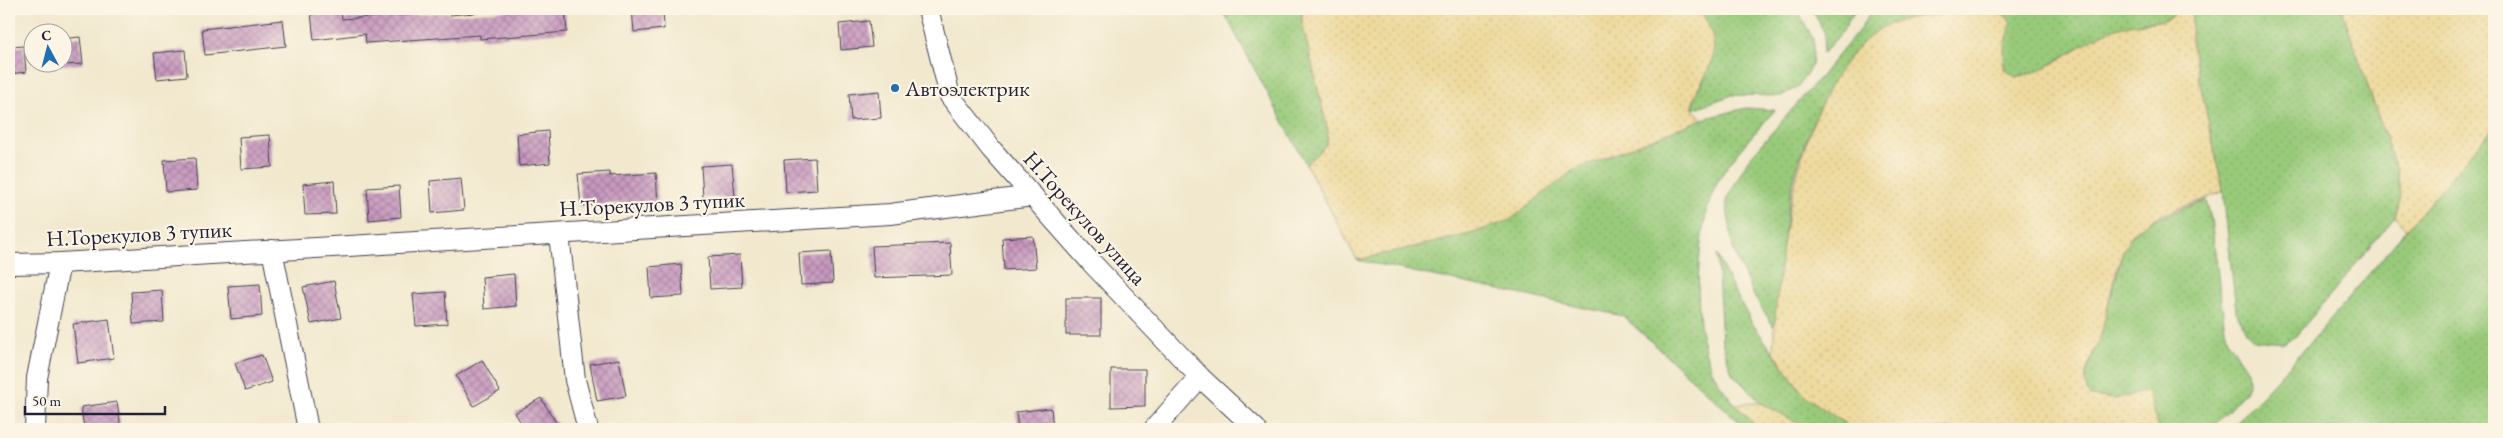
<svg xmlns="http://www.w3.org/2000/svg" width="2503" height="438" font-family="'EB Garamond',serif">
<style>
.grass{fill:url(#grass-dots);stroke:#5e765a}
.sand{fill:url(#sand-dots);stroke:#887e6c}
.building{fill:url(#building-cross-hatch)}
.lines{fill:none;stroke-linecap:round;stroke-linejoin:round}
.street-casing{stroke:#414051;stroke-width:22}
.street{stroke:#fff;stroke-width:20}
.poi-dot{fill:#1f6fb2;stroke:#fcf5e5;stroke-width:2}
.labels{text-anchor:middle;dominant-baseline:central;stroke-width:4.5;stroke-linejoin:round;paint-order:stroke}
.poi-label{font-size:22px;fill:#22223b;stroke:#fcf5e5;text-anchor:start}
.street-label{font-size:22px;fill:#22223b;stroke:#fcf5e5}
</style>
<defs>
<pattern id="grass-dots" width="8" height="8" patternUnits="userSpaceOnUse" patternTransform="scale(1.25)"><rect width="8" height="8" fill="#99ca7a"/><path d="M2 2h.1M6 6h.1" fill="none" stroke="#84ad6a" stroke-width="1.8" stroke-linecap="round"/></pattern>
<pattern id="sand-dots" width="8" height="8" patternUnits="userSpaceOnUse" patternTransform="scale(1.25)"><rect width="8" height="8" fill="#eeda9e"/><path d="M2 2h.1M6 6h.1" fill="none" stroke="#ccbb89" stroke-width="1.8" stroke-linecap="round"/></pattern>
<pattern id="building-cross-hatch" width="8" height="8" patternUnits="userSpaceOnUse" patternTransform="scale(1.25)"><rect width="8" height="8" fill="#c899bf"/><path d="M0 0l8 8M0 8l8-8" fill="none" stroke="#a27c9c"/></pattern>
</defs>
<rect width="100%" height="100%" fill="#fcf5e5"/>
<filter id="ink" filterUnits="userSpaceOnUse"><feTurbulence type="fractalNoise" baseFrequency=".02" numOctaves="2"/><feDisplacementMap in="SourceGraphic" scale="10" xChannelSelector="R" yChannelSelector="G"/><feConvolveMatrix kernelMatrix="1 2 1 2 8 2 1 2 1" color-interpolation-filters="sRGB"/></filter>
<filter id="wash" filterUnits="userSpaceOnUse"><feTurbulence type="fractalNoise" baseFrequency=".0096" numOctaves="4" result="noise"/><feDisplacementMap in="SourceGraphic" scale="20" xChannelSelector="R" yChannelSelector="G"/><feGaussianBlur stdDeviation="1.12" result="paint"/><feColorMatrix in="noise" values="0 0 0 0 0 0 0 0 0 0 0 0 0 0 0 0 0 1.4 0 .05"/><feComposite in="paint" operator="in"/></filter>
<g filter="url(#wash)">
<rect width="100%" height="100%" fill="#f1e8cd"/>
<g class="grass">
<path d="M1222 9H1302V22L1328 131 1327 144 1306 164Z"/>
<path d="M1696 9H1797L1813 39V53L1812 64 1799 86 1781 96 1732 95 1693 109 1695 94 1704 80 1699 10Z"/>
<path d="M1812 9H1856L1842 32 1822 54 1825 34Z"/>
<path d="M1872 9H2175L2173 16 2159 21 2142 22 2081 46 2039 71 2015 77 2004 69V49L2006 37 1852 54C1823 97 1799 146 1790 197 1782 240 1780 284 1774 327L1755 298 1739 264 1733 248 1726 200 1748 160 1822 75 1860 29Z"/>
<path d="M2192 9H2342L2397 172 2401 197 2395 217 2296 336 2283 343 2254 340 2246 332 2236 311 2223 191 2191 41Z"/>
<path d="M1746 108 1775 110C1755 133 1733 155 1718 181 1695 223 1691 328 1712 370 1722 393 1743 412 1759 429H1747L1623 316 1357 260 1470 234 1510 220 1572 171 1702 119Z"/>
<path d="M2494 127V429H2231L2311 342Z"/>
<path d="M2206 200 2211 219 2224 323 2228 341 2248 371 2249 382 2245 392 2211 429H2158L2148 391 2116 399 2090 396 2085 387 2086 375 2101 333 2124 247 2133 235 2146 223Z"/>
<path d="M1717 255 1730 283 1752 323 1804 395 1853 429H1810L1805 427 1761 403 1732 373 1722 342Z"/>
</g>
<g class="sand">
<path d="M1302 9H1696C1712 21 1718 48 1710 66 1704 81 1692 93 1693 109L1702 119 1572 171 1510 220 1470 234 1357 260 1306 164 1327 144 1328 131 1302 22Z"/>
<path d="M2175 9H2192L2191 41 2223 191C2196 205 2155 212 2134 233 2117 251 2109 306 2102 331 2098 345 2089 359 2086 374 2084 382 2086 389 2090 396L2115 399 2148 391 2158 429H1853L1804 395 1773 351C1778 258 1795 86 1880 29 1905 12 1969 14 1999 13L2007 17 2011 24 2004 49V69L2015 77C2053 72 2081 40 2117 28 2134 22 2161 24 2173 16Z"/>
<path d="M2342 9H2494V127L2407 229 2395 217 2401 197 2397 172Z"/>
<path d="M1761 403 1805 427 1810 429H1759L1735 404Z"/>
</g>
<g id="blocks">
<g class="building">
<path d="M523 9H565L567 32 480 39V35L366 43 365 34 314 40 311 13 341 11 342 19 450 12V15Z"/>
<path d="M632 9H663L664 29 634 32Z"/>
<path d="M283 20 286 46 205 55 202 29Z"/>
<path d="M869 21 872 47 841 50 839 24Z"/>
<path d="M80 37 83 64 62 65V39Z"/>
<path d="M24 46 26 72 9 74V47Z"/>
<path d="M185 50 187 76 157 79 154 53Z"/>
<path d="M879 91 881 118 851 120 849 94Z"/>
<path d="M548 131 550 163 519 166 517 134Z"/>
<path d="M270 135 272 167 241 169 239 137Z"/>
<path d="M195 158 197 190 166 192 164 160Z"/>
<path d="M815 158 817 190 786 192 784 160Z"/>
<path d="M732 164 735 196 703 198 701 166Z"/>
<path d="M610 172V176L656 173 658 205 627 207V203L581 206 578 174Z"/>
<path d="M461 178 464 210 432 213 430 181Z"/>
<path d="M334 181 336 214 305 215 303 184Z"/>
<path d="M399 186 401 217 369 220 367 188Z"/>
<path d="M1033 236 1036 268 1004 270 1002 238Z"/>
<path d="M950 243 952 275 874 278 872 246Z"/>
<path d="M831 251 833 283 801 285 799 253Z"/>
<path d="M740 255 742 287 710 289 708 257Z"/>
<path d="M681 264 683 296 651 298 649 267Z"/>
<path d="M514 274 516 306 484 309 482 277Z"/>
<path d="M334 281 341 318 311 324 303 287Z"/>
<path d="M260 284 262 316 231 319 228 286Z"/>
<path d="M162 290 164 322 133 324 131 292Z"/>
<path d="M445 292 447 324 416 326 413 294Z"/>
<rect x="1066" y="298" width="35" height="37"/>
<path d="M109 319 114 358 78 363 73 324Z"/>
<path d="M262 355 272 382 245 391 235 363Z"/>
<path d="M619 359 626 396 597 401 590 364Z"/>
<path d="M482 360 500 391 474 406 456 376Z"/>
<path d="M1111 369H1145V406L1111 407Z"/>
<path d="M541 398 560 429H525L515 413Z"/>
<path d="M117 402 121 429H84L81 407Z"/>
<path d="M1051 408 1053 429H1018L1016 412Z"/>
</g>
</g>
</g>
<g filter="url(#ink)">
<use href="#blocks" fill-opacity="0" stroke="#414051" stroke-width="1"/>
<g class="lines">
<defs>
<g id="street">
<path d="M928 9 950 96 992 150 1090 261 1200 377 1256 429"/>
<path d="M559 234 575 380 588 429"/>
<path d="M272 250 308 429"/>
<path d="M9 264 60 263 890 214 1033 196"/>
<path d="M35 429 37 378 60 263"/>
<path d="M1154 429 1200 377"/>
</g>
</defs>
<use href="#street" class="street-casing"/>
<use href="#street" class="street"/>
</g>
</g>
<circle class="poi-dot" cx="895" cy="88" r="5"/>
<g class="labels">
<g class="poi-label">
<text x="905" y="88">Автоэлектрик</text>
</g>
<g class="street-label">
<text transform="translate(652 204) rotate(-3)">Н.Торекулов 3 тупик</text>
<text transform="translate(1085 218) rotate(48)">Н.Торекулов улица</text>
<text transform="translate(139 234) rotate(-3)">Н.Торекулов 3 тупик</text>
</g>
</g>
<rect width="2503" height="438" fill="none" stroke="#fcf5e5" stroke-width="30"/>
<g transform="translate(48 48) rotate(353)"><circle r="24" fill="#fcf5e5" stroke="#a5a1a1"/>
<path d="M0-4L9 19L0 12L-9 19Z" fill="#1f6fb2"/>
<text y="-8" font-size="14" font-weight="bold" text-anchor="middle" fill="#22223b">С</text>
</g>
<path d="M25 406v8h140v-8" fill="none" stroke="#22223b" stroke-width="2.5"/>
<text x="32" y="406" font-size="15" fill="#22223b" stroke="#fcf5e5" stroke-width="4" paint-order="stroke">50 m</text>
</svg>
